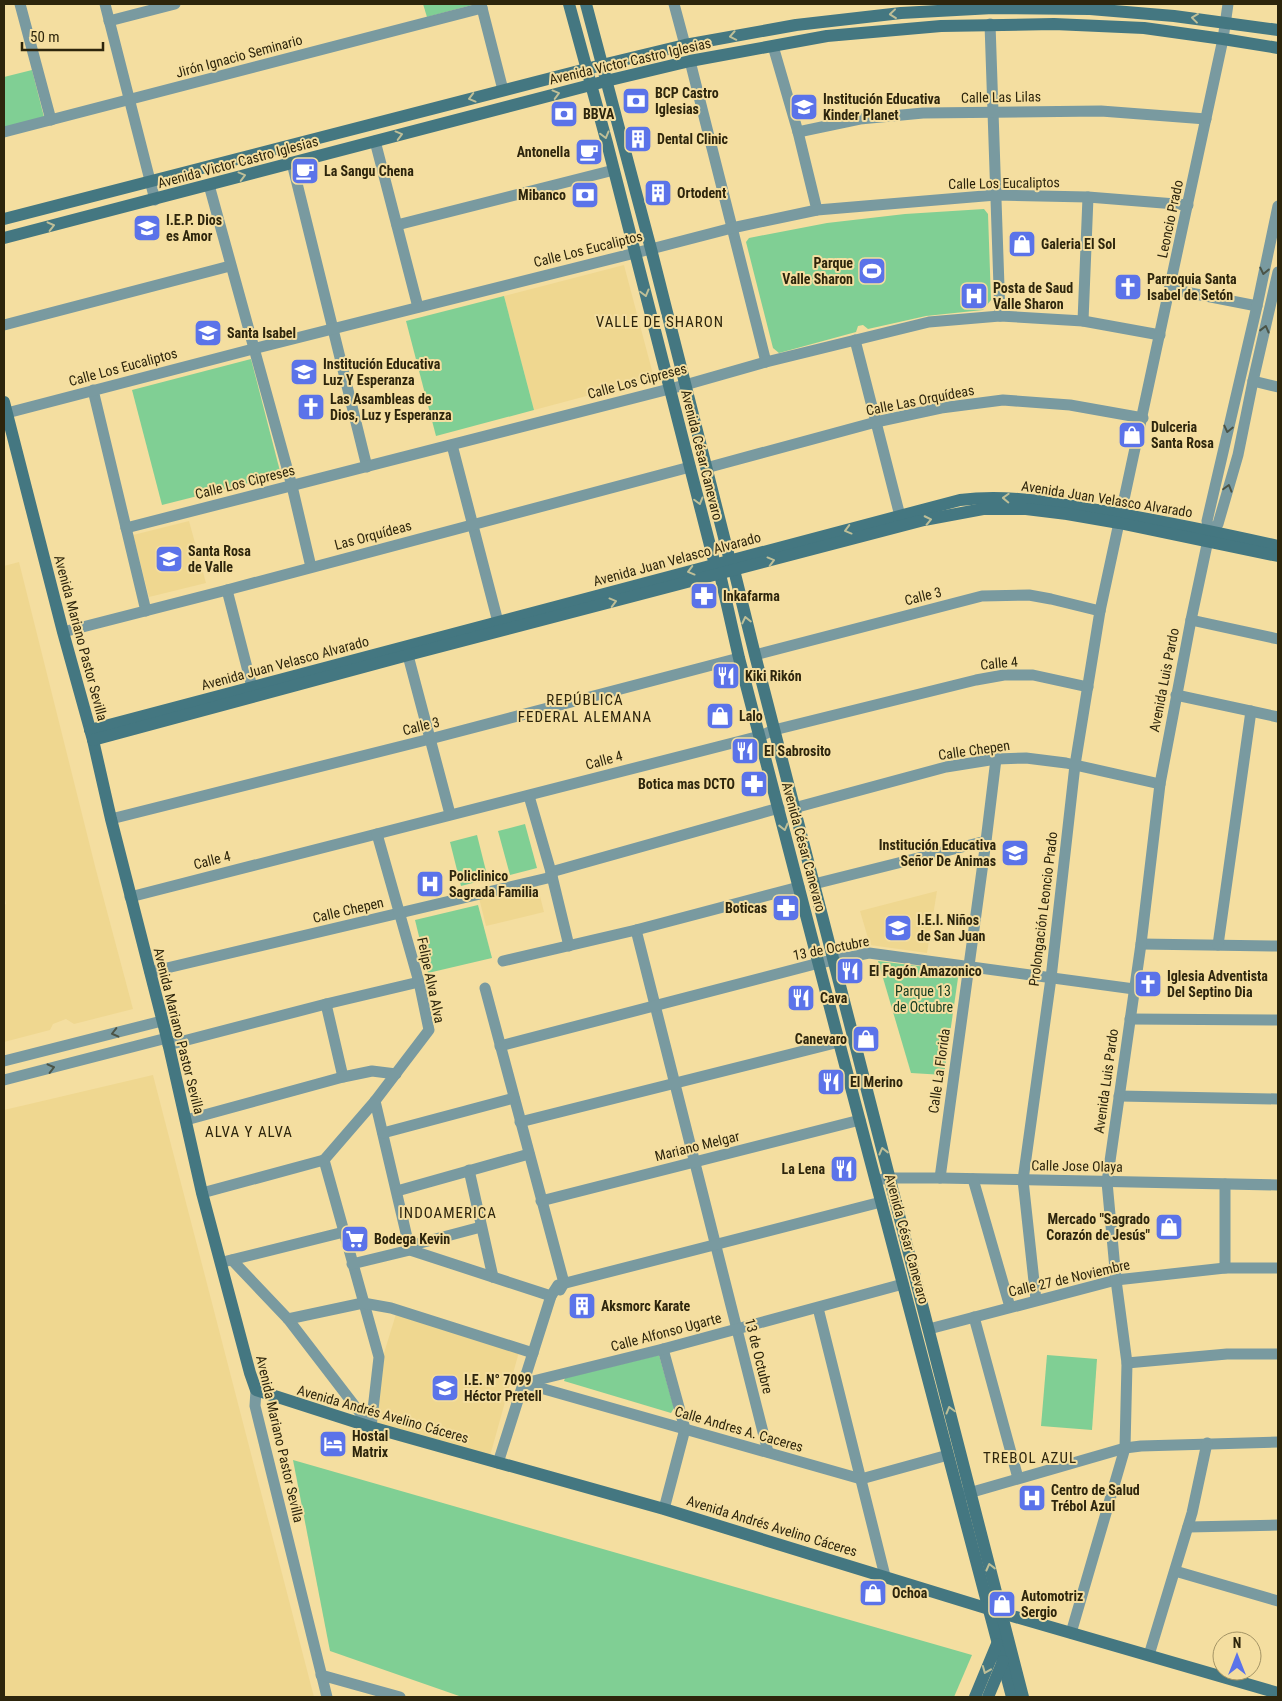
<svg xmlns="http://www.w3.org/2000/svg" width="1282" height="1701" font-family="'Roboto Condensed',sans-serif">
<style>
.built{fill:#efd790}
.green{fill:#80cf94}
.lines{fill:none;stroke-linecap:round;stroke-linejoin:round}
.street{stroke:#799aa0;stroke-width:11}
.secondary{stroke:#447781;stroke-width:12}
.oneway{stroke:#bfbf97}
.oneway2{stroke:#4b5447}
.labels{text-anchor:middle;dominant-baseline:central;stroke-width:4;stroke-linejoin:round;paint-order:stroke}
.street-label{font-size:14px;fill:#2d250c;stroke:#f4dea0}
.poi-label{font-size:14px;font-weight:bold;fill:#2d250c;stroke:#f4dea0;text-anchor:start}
.park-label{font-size:14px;fill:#133b20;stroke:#f4dea0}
.neighbourhood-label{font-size:15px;letter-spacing:1px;fill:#2d250c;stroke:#f4dea0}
</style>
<rect width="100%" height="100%" fill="#f4dea0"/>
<g class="built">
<path d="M624 265 654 378 534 410 504 296Z"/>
<path d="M189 521 206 583 149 597 133 535Z"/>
<path d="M19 562 96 870 133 1009 74 1024 66 1019 53 1024 50 1030 4 1042V905L6 904 4 894V566Z"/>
<path d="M537 884 544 912 486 926 479 898Z"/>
<path d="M937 891 927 953 870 945 860 911Z"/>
<path d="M153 1075 314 1697H4V1110Z"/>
<path d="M396 1314 519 1352 490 1456 376 1423 384 1353Z"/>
</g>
<g class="green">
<path d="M423 4H476L427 17Z"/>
<path d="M32 70 44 117 4 128V77Z"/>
<path d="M984 209 988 214 991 300 983 310 926 316 868 329 863 325 858 326 856 332 779 353 773 348 746 242 749 238 827 223 905 214Z"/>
<path d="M504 296 534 410 436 436 406 321Z"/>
<path d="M251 359 281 475 162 505 132 390Z"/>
<path d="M525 824 537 868 510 875 498 831Z"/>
<path d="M477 835 488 879 461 886 450 842Z"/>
<path d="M478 905 492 958 428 973 415 920Z"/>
<path d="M878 961 959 971 944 1075 911 1073Z"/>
<path d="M659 1355 674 1408 671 1413 564 1381 565 1378Z"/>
<path d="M1047 1355 1097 1359 1092 1430 1041 1426Z"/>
<path d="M293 1460 972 1655 954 1697H462L330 1651Z"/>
</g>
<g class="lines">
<g class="street">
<path d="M20 4 51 120"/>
<path d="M105 4 155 200"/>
<path d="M481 4 503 90"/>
<path d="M674 4 685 45"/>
<path d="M109 21 175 4"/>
<path d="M990 24 1000 316"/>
<path d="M773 46 798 132 817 210"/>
<path d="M690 61 766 362"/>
<path d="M4 132 482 8"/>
<path d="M798 132 860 119 923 113 1101 111 1206 119"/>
<path d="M375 141 418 307"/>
<path d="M292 163 367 467"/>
<path d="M209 185 292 486 311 567"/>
<path d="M397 225 614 170"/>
<path d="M1170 289 1257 306"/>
<path d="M1083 321 1088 197"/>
<path d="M4 325 230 266"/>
<path d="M855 340 900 516"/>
<path d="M1253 381 1278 387"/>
<path d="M93 390 146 611"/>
<path d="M7 413 253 349 651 249 732 228 817 210 996 195 1088 197 1188 205"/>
<path d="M452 445 498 622"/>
<path d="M706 468 876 422 941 408 1003 400 1070 405 1143 418"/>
<path d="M126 528 685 385 766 362 929 322 1000 316 1083 321 1160 335"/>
<path d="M1210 532 1207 521 1257 306 1278 206"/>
<path d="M227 590 252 687"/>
<path d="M1191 620 1278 639"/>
<path d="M63 632 227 590 690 467"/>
<path d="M406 648 450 814"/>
<path d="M755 655 982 596 1029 595 1051 599 1100 611"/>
<path d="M1176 695 1278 717"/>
<path d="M529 796 551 872 569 946"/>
<path d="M794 808 946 767 996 759 1026 758 1066 763 1160 784"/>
<path d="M111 819 430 739 739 658"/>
<path d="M551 872 779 808"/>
<path d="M814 884 986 841"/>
<path d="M130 897 760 736 774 730 976 680 1004 675H1033L1088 687"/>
<path d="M636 930 768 1452"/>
<path d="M1141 944 1278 946"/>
<path d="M1218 945 1251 711"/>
<path d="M503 961 636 930 799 887"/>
<path d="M150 972 552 877"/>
<path d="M485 988 564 1283 560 1290"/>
<path d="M326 1004 343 1077"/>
<path d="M1130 1019 1278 1020"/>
<path d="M168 1045 326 1004 419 982"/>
<path d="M500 1046 819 963 869 953 1134 989"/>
<path d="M4 1061 162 1021"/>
<path d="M4 1080 167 1038"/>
<path d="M1119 1096 1278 1099"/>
<path d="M375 1101 410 1250"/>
<path d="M186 1120 343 1077 372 1071 396 1074"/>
<path d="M520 1122 839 1042"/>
<path d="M383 1133 514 1098"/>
<path d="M324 1160 375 1101 429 1030 419 982 377 834"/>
<path d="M324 1160 379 1357 371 1427"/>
<path d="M469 1170 493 1277"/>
<path d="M940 1178 986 841 996 759"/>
<path d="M883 1179 890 1178H940L1278 1185"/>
<path d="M973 1179 1010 1307"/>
<path d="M1225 1184V1268"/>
<path d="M397 1191 529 1154"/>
<path d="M202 1193 324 1160"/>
<path d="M541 1201 860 1120"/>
<path d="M409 1246 481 1227"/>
<path d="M232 1260 288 1319 371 1427"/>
<path d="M227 1261 344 1232"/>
<path d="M352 1264 410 1250 551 1296"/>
<path d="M1036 1300 1023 1180 1051 978 1075 765 1100 611 1223 39 1228 4"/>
<path d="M818 1308 885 1576"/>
<path d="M974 1317 1018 1478"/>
<path d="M288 1319 363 1303 391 1308 533 1353"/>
<path d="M929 1329 1116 1280 1225 1268H1278"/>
<path d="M663 1349 685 1429 664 1509"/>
<path d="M1127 1363 1227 1354H1278"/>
<path d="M523 1383 861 1479 948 1455"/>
<path d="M525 1383 663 1349 903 1284"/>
<path d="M256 1390 255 1406 327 1697"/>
<path d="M498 1463 551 1296 558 1285 881 1202"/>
<path d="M962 1495 1125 1448 1141 1446 1278 1442"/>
<path d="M1188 1527 1278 1525"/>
<path d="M1175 1571 1278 1601"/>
<path d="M1071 1633 1125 1448 1127 1363 1116 1280 1107 1182 1141 944 1160 784 1191 620 1208 540 1210 532 1218 524 1238 455 1253 381 1278 272"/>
<path d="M1149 1655 1192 1513 1207 1443"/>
<path d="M321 1675 400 1697"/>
</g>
<g class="secondary">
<path d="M569 4 607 143 715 565 720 574 739 658 839 1042 1012 1697"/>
<path d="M586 4 651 249 730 561 734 570 755 655 1023 1697"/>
<path d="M4 219 602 65 685 45 796 25 901 13 993 8 1090 9 1174 16 1278 30"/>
<path d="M4 238 606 81 690 61 827 36 941 26 1054 24 1144 28 1223 39 1278 48"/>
<path d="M4 402 63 632 93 740 111 819 167 1038 202 1193 250 1373 256 1390 371 1427 664 1509 1002 1613 1278 1693"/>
<path d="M90 730 960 500C1009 494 1055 503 1103 511 1162 521 1220 533 1278 546"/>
<path d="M93 740 408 655 924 520 983 509H1026L1067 514 1119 523 1278 556"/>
<path d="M975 1697 997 1644"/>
<path d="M988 1697 1003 1661"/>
</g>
</g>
<defs><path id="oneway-chevron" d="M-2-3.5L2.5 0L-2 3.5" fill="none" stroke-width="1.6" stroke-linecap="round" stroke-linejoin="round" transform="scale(1.25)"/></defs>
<g class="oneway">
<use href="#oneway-chevron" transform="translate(893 14) rotate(174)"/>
<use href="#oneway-chevron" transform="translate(1195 18) rotate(-173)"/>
<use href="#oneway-chevron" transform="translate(733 36) rotate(169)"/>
<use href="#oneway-chevron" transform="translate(556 94) rotate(-15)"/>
<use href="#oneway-chevron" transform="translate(472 98) rotate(165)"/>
<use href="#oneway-chevron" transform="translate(399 135) rotate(-15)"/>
<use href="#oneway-chevron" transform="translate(605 135) rotate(75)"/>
<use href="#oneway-chevron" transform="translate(242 176) rotate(-15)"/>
<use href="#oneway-chevron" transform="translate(51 226) rotate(-14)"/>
<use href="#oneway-chevron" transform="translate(645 293) rotate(75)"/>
<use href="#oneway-chevron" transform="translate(1006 498) rotate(-178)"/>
<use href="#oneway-chevron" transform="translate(699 501) rotate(75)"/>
<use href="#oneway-chevron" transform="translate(928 520) rotate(-12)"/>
<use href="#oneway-chevron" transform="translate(848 530) rotate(165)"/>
<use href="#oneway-chevron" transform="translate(771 561) rotate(-15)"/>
<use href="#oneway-chevron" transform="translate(691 571) rotate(165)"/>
<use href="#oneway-chevron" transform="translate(613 602) rotate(-15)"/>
<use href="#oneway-chevron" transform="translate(746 620) rotate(-103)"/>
<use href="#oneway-chevron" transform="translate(784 827) rotate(76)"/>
<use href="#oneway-chevron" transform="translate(883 1151) rotate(-104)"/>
<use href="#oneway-chevron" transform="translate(950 1410) rotate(-105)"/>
<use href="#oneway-chevron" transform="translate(990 1567) rotate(-104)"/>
<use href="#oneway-chevron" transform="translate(986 1670) rotate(112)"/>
</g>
<g class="oneway2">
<use href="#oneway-chevron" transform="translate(1264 271) rotate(102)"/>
<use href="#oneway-chevron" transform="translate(1265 329) rotate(-76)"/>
<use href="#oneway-chevron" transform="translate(1228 429) rotate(103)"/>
<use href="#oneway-chevron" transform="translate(1228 488) rotate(-74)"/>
<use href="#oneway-chevron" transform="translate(115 1033) rotate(166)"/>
<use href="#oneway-chevron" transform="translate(51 1068) rotate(-14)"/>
</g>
<defs>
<symbol id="bank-square" viewBox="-11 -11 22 22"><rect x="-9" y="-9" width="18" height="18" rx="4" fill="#5b73e9" stroke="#f4dea0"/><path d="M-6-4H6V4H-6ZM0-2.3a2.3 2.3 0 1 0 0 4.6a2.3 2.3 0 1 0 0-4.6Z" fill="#fff"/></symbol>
<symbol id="school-square" viewBox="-11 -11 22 22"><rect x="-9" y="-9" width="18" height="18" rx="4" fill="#5b73e9" stroke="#f4dea0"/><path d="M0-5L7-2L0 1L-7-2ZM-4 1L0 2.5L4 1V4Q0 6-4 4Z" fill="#fff"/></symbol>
<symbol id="building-square" viewBox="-11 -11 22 22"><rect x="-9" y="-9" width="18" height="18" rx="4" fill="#5b73e9" stroke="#f4dea0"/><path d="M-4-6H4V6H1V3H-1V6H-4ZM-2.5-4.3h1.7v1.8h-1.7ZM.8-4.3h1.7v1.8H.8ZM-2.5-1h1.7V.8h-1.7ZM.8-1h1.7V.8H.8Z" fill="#fff"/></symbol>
<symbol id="cafe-square" viewBox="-11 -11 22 22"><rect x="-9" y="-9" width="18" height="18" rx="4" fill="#5b73e9" stroke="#f4dea0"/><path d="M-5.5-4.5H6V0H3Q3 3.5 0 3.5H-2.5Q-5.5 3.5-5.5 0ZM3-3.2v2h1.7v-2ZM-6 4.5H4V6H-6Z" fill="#fff"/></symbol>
<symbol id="shop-square" viewBox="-11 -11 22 22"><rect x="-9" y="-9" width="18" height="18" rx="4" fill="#5b73e9" stroke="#f4dea0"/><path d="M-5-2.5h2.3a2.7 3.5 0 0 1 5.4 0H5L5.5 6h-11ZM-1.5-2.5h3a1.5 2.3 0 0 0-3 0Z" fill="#fff"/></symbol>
<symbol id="stadium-square" viewBox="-11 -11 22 22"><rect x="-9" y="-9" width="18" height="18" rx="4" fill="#5b73e9" stroke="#f4dea0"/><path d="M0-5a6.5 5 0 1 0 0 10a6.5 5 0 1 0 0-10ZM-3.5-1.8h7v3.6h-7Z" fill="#fff"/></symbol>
<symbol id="church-square" viewBox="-11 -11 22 22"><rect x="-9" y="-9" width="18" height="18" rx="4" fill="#5b73e9" stroke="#f4dea0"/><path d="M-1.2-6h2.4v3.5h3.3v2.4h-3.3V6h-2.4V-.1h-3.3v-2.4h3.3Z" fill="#fff"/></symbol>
<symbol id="hospital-square" viewBox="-11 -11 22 22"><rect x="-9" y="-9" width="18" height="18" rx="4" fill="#5b73e9" stroke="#f4dea0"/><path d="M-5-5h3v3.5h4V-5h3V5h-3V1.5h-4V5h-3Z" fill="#fff"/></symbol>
<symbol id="pharmacy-square" viewBox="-11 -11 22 22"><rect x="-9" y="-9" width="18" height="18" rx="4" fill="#5b73e9" stroke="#f4dea0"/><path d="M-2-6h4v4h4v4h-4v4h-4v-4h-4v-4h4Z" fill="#fff"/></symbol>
<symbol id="restaurant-square" viewBox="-11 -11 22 22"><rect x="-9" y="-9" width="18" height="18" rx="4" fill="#5b73e9" stroke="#f4dea0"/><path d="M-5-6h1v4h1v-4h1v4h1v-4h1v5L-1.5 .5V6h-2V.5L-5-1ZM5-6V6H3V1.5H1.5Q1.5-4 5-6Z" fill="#fff"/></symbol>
<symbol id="supermarket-square" viewBox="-11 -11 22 22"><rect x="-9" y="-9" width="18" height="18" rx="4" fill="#5b73e9" stroke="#f4dea0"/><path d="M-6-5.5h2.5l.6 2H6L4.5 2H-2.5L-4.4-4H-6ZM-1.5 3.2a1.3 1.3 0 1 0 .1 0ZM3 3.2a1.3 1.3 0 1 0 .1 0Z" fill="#fff"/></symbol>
<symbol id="hotel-square" viewBox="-11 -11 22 22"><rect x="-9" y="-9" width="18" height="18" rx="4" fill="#5b73e9" stroke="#f4dea0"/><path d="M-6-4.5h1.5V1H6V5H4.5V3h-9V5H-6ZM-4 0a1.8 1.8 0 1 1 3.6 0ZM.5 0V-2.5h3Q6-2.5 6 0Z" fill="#fff"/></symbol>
</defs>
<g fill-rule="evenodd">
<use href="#bank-square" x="620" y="85" width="32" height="32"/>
<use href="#school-square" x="788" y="91" width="32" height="32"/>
<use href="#bank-square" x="548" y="98" width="32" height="32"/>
<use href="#building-square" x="622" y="123" width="32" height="32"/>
<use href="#cafe-square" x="573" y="136" width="32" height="32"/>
<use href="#cafe-square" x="289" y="155" width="32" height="32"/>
<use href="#building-square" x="642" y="177" width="32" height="32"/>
<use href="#bank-square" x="569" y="179" width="32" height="32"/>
<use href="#school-square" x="131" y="212" width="32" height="32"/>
<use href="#shop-square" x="1006" y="228" width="32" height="32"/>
<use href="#stadium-square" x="856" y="255" width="32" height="32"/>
<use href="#church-square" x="1112" y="271" width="32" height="32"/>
<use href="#hospital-square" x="958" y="280" width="32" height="32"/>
<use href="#school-square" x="192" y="317" width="32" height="32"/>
<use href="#school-square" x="288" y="356" width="32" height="32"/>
<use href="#church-square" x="295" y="391" width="32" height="32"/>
<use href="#shop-square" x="1116" y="419" width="32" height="32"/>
<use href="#school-square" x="153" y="543" width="32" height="32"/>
<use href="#pharmacy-square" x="688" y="580" width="32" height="32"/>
<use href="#restaurant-square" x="710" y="660" width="32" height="32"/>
<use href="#shop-square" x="704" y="700" width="32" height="32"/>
<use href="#restaurant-square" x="729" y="735" width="32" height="32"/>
<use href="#pharmacy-square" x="738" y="768" width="32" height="32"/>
<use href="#school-square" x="999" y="837" width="32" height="32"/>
<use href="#hospital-square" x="414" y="868" width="32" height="32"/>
<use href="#pharmacy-square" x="770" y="892" width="32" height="32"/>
<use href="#school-square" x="882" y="912" width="32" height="32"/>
<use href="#restaurant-square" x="834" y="955" width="32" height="32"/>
<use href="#church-square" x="1132" y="968" width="32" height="32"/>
<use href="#restaurant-square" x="785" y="982" width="32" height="32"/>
<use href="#shop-square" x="850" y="1023" width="32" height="32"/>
<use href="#restaurant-square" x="815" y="1066" width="32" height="32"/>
<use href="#restaurant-square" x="828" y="1153" width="32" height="32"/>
<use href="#shop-square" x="1153" y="1211" width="32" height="32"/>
<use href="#supermarket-square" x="339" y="1223" width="32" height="32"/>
<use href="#building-square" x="566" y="1290" width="32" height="32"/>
<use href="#school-square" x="429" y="1372" width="32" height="32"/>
<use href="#hotel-square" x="317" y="1428" width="32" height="32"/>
<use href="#hospital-square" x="1016" y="1482" width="32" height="32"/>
<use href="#shop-square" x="857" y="1577" width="32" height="32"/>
<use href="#shop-square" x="986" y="1588" width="32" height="32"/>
</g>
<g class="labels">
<g class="street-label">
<text transform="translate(239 56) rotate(-15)">Jirón Ignacio Seminario</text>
<text transform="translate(630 61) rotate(-13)">Avenida Victor Castro Iglesias</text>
<text transform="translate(1001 97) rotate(-1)">Calle Las Lilas</text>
<text transform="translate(238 162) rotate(-15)">Avenida Victor Castro Iglesias</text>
<text transform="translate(1004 183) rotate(-1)">Calle Los Eucaliptos</text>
<text transform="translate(1170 219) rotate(-78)">Leoncio Prado</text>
<text transform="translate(588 249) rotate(-14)">Calle Los Eucaliptos</text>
<text transform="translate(123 367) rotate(-15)">Calle Los Eucaliptos</text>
<text transform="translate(637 381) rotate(-15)">Calle Los Cipreses</text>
<text transform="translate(920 400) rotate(-11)">Calle Las Orquídeas</text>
<text transform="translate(702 455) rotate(76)">Avenida César Canevaro</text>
<text transform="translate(245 482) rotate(-14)">Calle Los Cipreses</text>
<text transform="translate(1107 499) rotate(9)">Avenida Juan Velasco Alvarado</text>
<text transform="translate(373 535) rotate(-15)">Las Orquídeas</text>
<text transform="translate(677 559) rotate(-15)">Avenida Juan Velasco Alvarado</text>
<text transform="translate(923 596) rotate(-14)">Calle 3</text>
<text transform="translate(81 638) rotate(75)">Avenida Mariano Pastor Sevilla</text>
<text transform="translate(285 663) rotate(-15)">Avenida Juan Velasco Alvarado</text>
<text transform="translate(999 663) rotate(-5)">Calle 4</text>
<text transform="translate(1164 680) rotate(-79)">Avenida Luis Pardo</text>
<text transform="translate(421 726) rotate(-14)">Calle 3</text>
<text transform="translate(974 750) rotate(-8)">Calle Chepen</text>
<text transform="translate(604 760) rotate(-15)">Calle 4</text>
<text transform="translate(804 847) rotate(75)">Avenida César Canevaro</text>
<text transform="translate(212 860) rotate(-14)">Calle 4</text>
<text transform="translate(1043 909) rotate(-83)">Prolongación Leoncio Prado</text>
<text transform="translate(348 910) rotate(-13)">Calle Chepen</text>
<text transform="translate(831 948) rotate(-11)">13 de Octubre</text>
<text transform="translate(431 980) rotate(78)">Felipe Alva Alva</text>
<text transform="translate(179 1031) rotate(76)">Avenida Mariano Pastor Sevilla</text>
<text transform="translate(939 1071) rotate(-82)">Calle La Florida</text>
<text transform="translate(1106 1081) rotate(-82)">Avenida Luis Pardo</text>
<text transform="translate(697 1146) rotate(-14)">Mariano Melgar</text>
<text transform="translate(1077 1166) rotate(1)">Calle Jose Olaya</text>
<text transform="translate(907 1239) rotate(75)">Avenida César Canevaro</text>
<text transform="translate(1069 1278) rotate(-13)">Calle 27 de Noviembre</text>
<text transform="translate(666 1332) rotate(-15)">Calle Alfonso Ugarte</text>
<text transform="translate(759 1356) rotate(76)">13 de Octubre</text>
<text transform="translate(383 1414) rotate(16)">Avenida Andrés Avelino Cáceres</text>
<text transform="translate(739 1429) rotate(16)">Calle Andres A. Caceres</text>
<text transform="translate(280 1439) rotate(77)">Avenida Mariano Pastor Sevilla</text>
<text transform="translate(772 1526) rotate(17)">Avenida Andrés Avelino Cáceres</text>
</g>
<g class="poi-label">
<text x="655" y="93">BCP Castro<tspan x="655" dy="16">Iglesias</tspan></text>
<text x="823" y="99">Institución Educativa<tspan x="823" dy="16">Kinder Planet</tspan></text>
<text x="583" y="114">BBVA</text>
<text x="657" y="139">Dental Clinic</text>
<text x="570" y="152" text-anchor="end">Antonella</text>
<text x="324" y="171">La Sangu Chena</text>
<text x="677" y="193">Ortodent</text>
<text x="566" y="195" text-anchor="end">Mibanco</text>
<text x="166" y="220">I.E.P. Dios<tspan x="166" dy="16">es Amor</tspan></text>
<text x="1041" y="244">Galeria El Sol</text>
<text x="853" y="263" text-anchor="end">Parque<tspan x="853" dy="16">Valle Sharon</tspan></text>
<text x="1147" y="279">Parroquia Santa<tspan x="1147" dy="16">Isabel de Setón</tspan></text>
<text x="993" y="288">Posta de Saud<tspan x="993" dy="16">Valle Sharon</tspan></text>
<text x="227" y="333">Santa Isabel</text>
<text x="323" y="364">Institución Educativa<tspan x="323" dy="16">Luz Y Esperanza</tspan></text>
<text x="330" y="399">Las Asambleas de<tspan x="330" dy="16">Dios, Luz y Esperanza</tspan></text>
<text x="1151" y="427">Dulceria<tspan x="1151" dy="16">Santa Rosa</tspan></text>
<text x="188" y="551">Santa Rosa<tspan x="188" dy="16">de Valle</tspan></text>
<text x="723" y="596">Inkafarma</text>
<text x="745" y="676">Kiki Rikón</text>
<text x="739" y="716">Lalo</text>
<text x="764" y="751">El Sabrosito</text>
<text x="735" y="784" text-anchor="end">Botica mas DCTO</text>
<text x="996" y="845" text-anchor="end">Institución Educativa<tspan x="996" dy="16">Señor De Animas</tspan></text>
<text x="449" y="876">Policlinico<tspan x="449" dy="16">Sagrada Familia</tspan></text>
<text x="767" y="908" text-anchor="end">Boticas</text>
<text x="917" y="920">I.E.I. Niños<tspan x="917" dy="16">de San Juan</tspan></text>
<text x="869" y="971">El Fagón Amazonico</text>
<text x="1167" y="976">Iglesia Adventista<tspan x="1167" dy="16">Del Septino Dia</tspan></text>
<text x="820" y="998">Cava</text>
<text x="847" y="1039" text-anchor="end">Canevaro</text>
<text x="850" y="1082">El Merino</text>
<text x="825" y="1169" text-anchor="end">La Lena</text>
<text x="1150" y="1219" text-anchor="end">Mercado "Sagrado<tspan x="1150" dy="16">Corazón de Jesús"</tspan></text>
<text x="374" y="1239">Bodega Kevin</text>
<text x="601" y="1306">Aksmorc Karate</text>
<text x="464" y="1380">I.E. N° 7099<tspan x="464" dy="16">Héctor Pretell</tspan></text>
<text x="352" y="1436">Hostal<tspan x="352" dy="16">Matrix</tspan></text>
<text x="1051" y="1490">Centro de Salud<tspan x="1051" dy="16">Trébol Azul</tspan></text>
<text x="892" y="1593">Ochoa</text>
<text x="1021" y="1596">Automotriz<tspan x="1021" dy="16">Sergio</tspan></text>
</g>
<g class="park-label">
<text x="923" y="991">Parque 13<tspan x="923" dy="16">de Octubre</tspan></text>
</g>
<g class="neighbourhood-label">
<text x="660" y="322">VALLE DE SHARON</text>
<text x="585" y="700">REPÚBLICA<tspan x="585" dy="17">FEDERAL ALEMANA</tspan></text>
<text x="249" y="1132">ALVA Y ALVA</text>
<text x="448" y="1213">INDOAMERICA</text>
<text x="1030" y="1458">TREBOL AZUL</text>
</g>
</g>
<rect width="1282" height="1701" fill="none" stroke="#2d250c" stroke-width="10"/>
<g transform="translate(1237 1656)"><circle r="24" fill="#f4dea0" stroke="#a49465"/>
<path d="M0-4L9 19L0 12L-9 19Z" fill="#5b73e9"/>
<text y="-8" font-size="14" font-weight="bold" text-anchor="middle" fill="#2d250c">N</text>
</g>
<path d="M22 42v8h81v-8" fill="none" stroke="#2d250c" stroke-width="2.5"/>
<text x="30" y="42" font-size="15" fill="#2d250c" stroke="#f4dea0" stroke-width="4" paint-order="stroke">50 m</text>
</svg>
